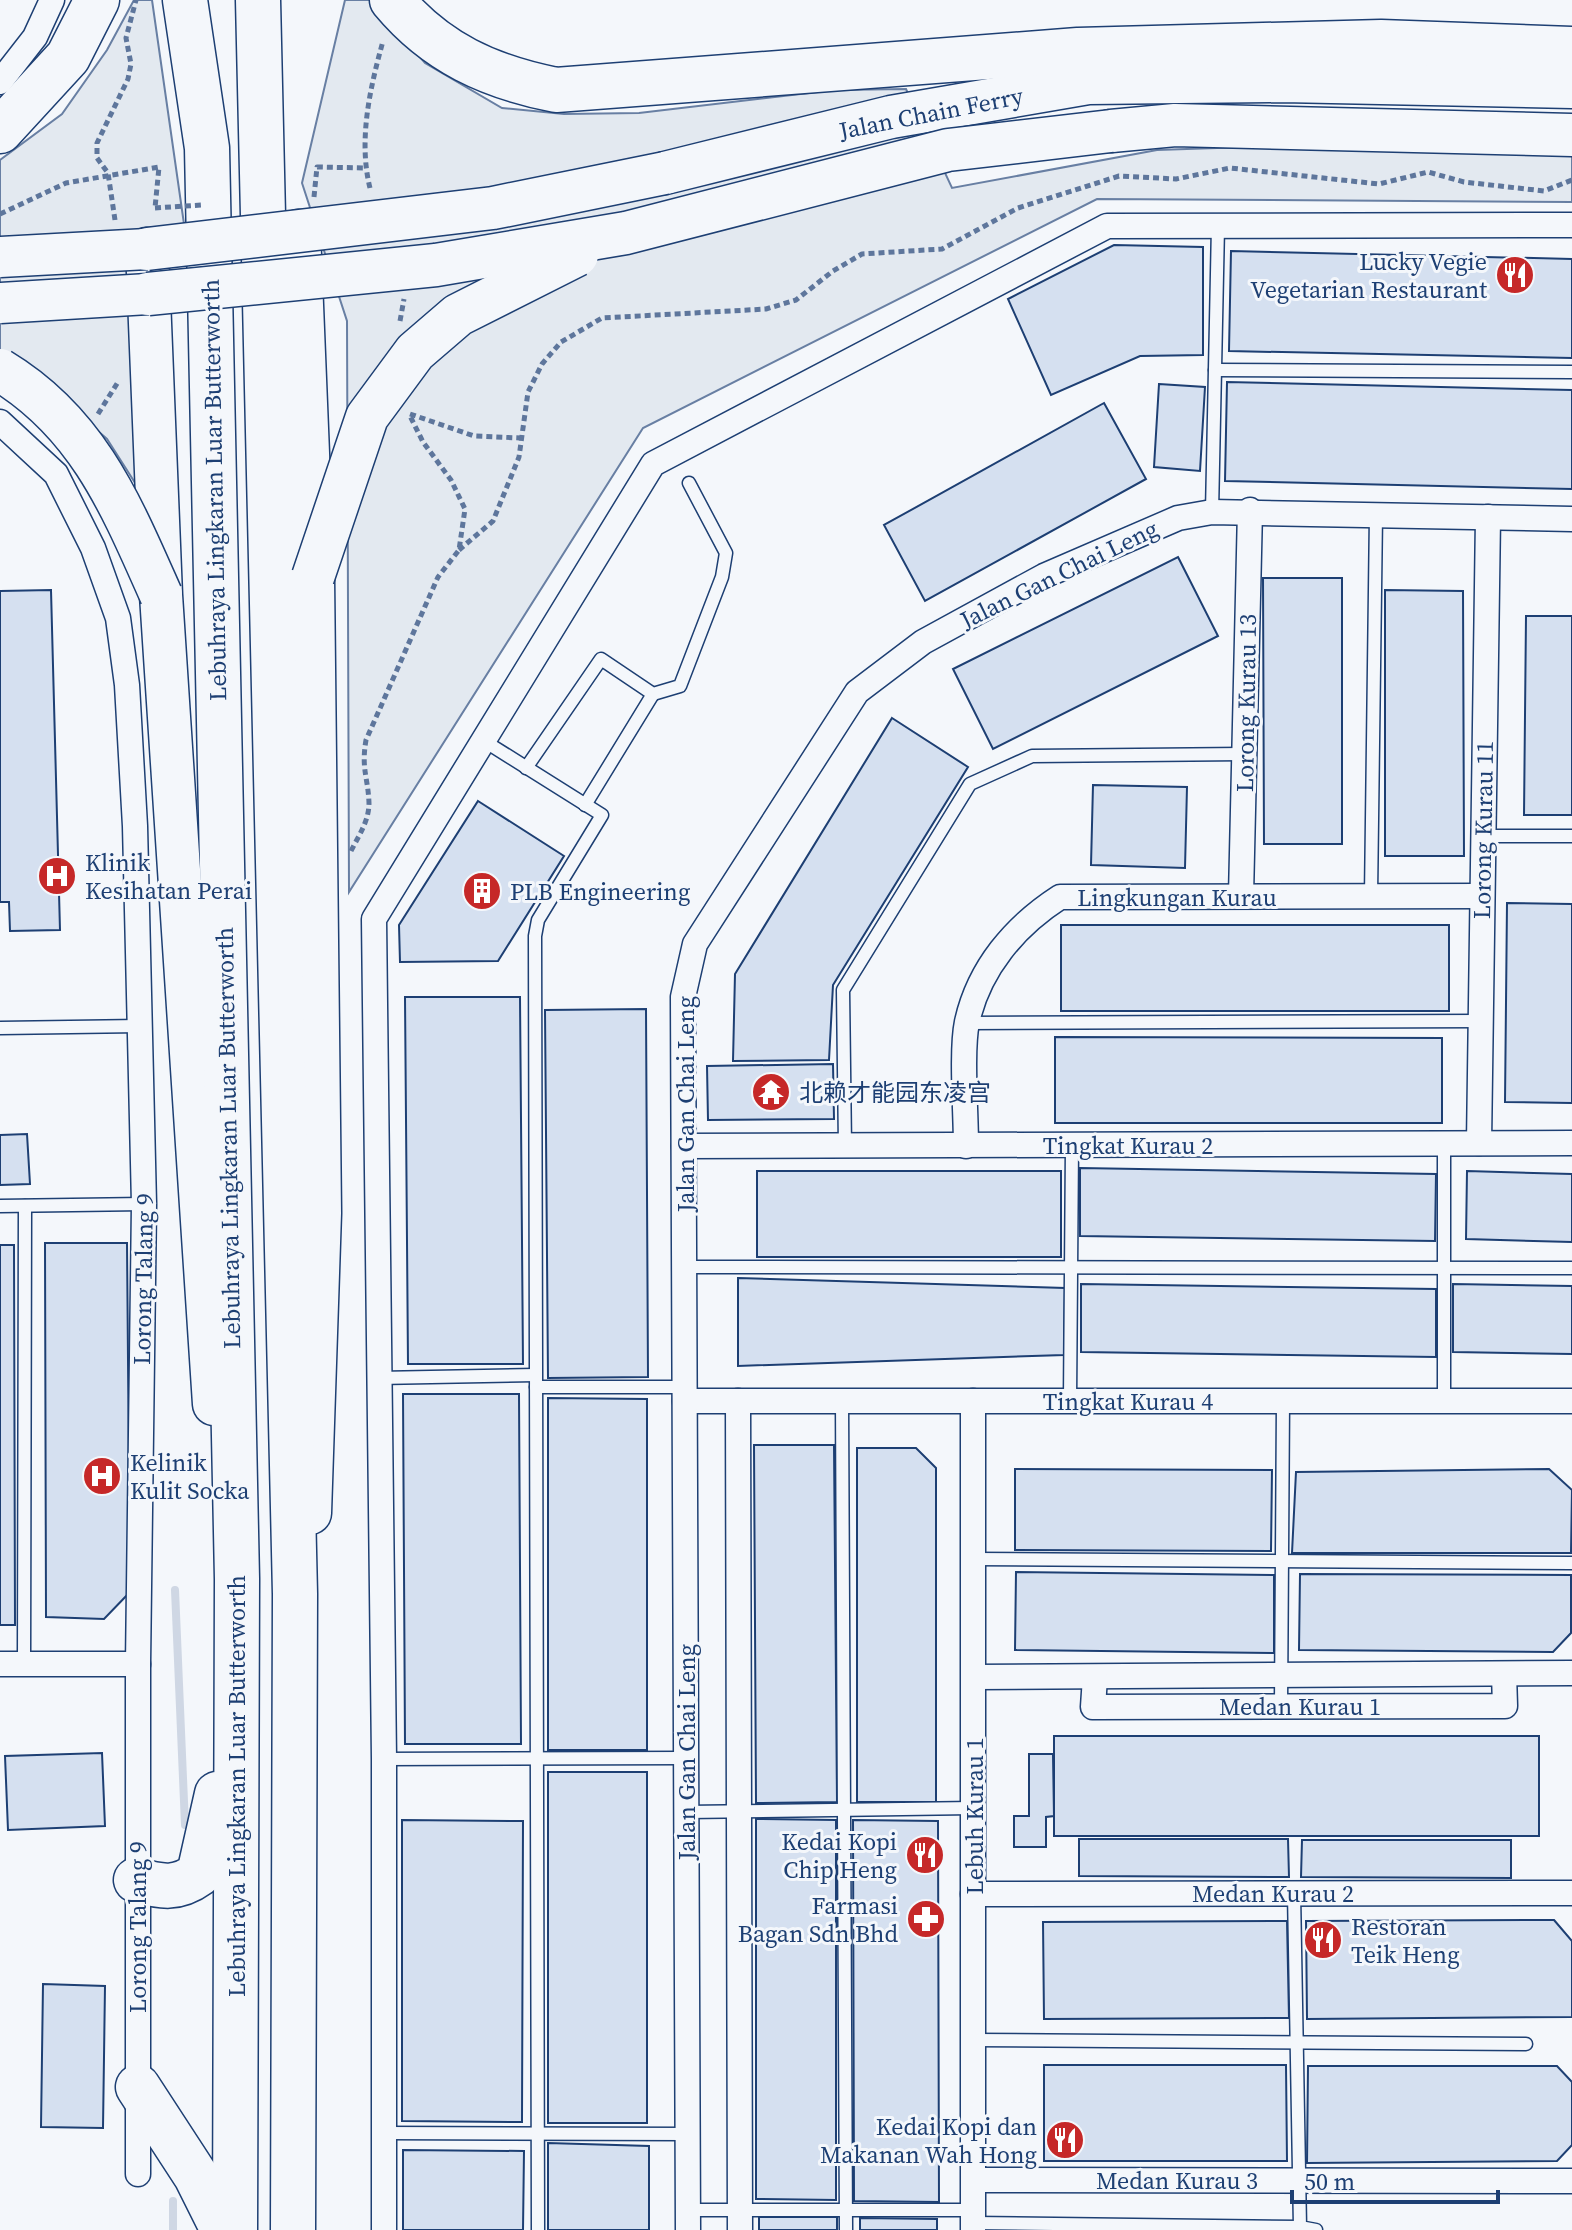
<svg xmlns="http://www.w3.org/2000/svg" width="1572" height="2230" font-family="'Source Serif 4','Noto Sans SC',serif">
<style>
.green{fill:#e3e9f0;stroke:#687fa3;stroke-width:2}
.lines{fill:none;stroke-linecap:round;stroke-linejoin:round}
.stream{stroke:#cfd7e4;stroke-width:8}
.building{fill:#d5e0f0;stroke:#1d3f73;stroke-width:2}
.service-casing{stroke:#1d3f73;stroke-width:15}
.minor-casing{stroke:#1d3f73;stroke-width:27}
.trunk-casing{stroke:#1d3f73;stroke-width:45}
.motorway-casing{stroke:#1d3f73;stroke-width:47}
.path{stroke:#5e769c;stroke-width:5;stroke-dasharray:6 4;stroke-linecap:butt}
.service{stroke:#f4f7fb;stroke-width:12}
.minor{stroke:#f4f7fb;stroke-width:24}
.trunk{stroke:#f4f7fb;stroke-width:42}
.motorway{stroke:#f4f7fb;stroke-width:44}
.primary-bridge-casing{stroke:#1d3f73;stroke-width:43;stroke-linecap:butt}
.trunk-bridge-casing{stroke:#1d3f73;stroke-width:45;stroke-linecap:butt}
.path-bridge{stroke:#5e769c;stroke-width:5;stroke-dasharray:6 4;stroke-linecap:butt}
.primary-bridge{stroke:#f4f7fb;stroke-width:40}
.trunk-bridge{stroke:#f4f7fb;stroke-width:42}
.labels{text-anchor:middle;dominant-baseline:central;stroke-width:6;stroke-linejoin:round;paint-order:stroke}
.street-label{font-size:24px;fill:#1d3f73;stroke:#f4f7fb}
.poi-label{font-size:24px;fill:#1d3f73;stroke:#f4f7fb;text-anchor:start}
</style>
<rect width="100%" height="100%" fill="#f4f7fb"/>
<g class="green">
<path d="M134 0H152L186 238 142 235 146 500 107 439 22 365 0 351V160L62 114 107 50Z"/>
<path d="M345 0H371L425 63 502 108 564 114 639 113 835 90 906 89 952 188 1157 150 1247 147 1572 154V202L1097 199 643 428 349 892 347 321 302 183Z"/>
</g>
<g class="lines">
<g class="stream">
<path d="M175 1590 185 1825"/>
<path d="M173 2230V2201"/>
</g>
</g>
<g class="building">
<path d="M1114 245 1203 247V355L1140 356 1051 395 1008 299Z"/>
<path d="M1231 251 1572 259V358L1229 351Z"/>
<path d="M1227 382 1572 390V489L1225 481Z"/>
<path d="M1159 384 1205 387 1200 471 1154 467Z"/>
<path d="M1104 403 1146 479 925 601 884 525Z"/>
<path d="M1178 557 1218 636 993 749 953 669Z"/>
<path d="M1263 578H1342V844H1264Z"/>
<path d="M51 590 60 930 10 931 9 902H0V591Z"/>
<path d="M1385 590 1463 591 1464 856H1385Z"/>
<path d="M1526 616H1572V815H1524Z"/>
<path d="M892 718 968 767 833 985 829 1060 733 1061 735 974Z"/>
<path d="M1093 785 1187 787 1185 868 1091 865Z"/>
<path d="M478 801 564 856 498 961 400 962 399 925Z"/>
<path d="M1507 903 1572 904V1103L1505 1102Z"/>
<rect x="1061" y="925" width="388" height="86"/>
<path d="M405 997H520L523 1364H408Z"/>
<path d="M646 1009 648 1377 548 1378 545 1010Z"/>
<path d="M1055 1037 1442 1038V1123H1055Z"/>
<path d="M833 1064 834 1119 708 1120 707 1066Z"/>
<path d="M27 1134 30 1184 0 1185V1135Z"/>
<path d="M1080 1168 1436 1174 1435 1241 1080 1236Z"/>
<rect x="757" y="1171" width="304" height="86"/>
<path d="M1467 1171 1572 1174V1242L1466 1239Z"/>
<path d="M45 1243H127L130 1592 104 1619 46 1617Z"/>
<path d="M0 1245H14L15 1625H0Z"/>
<path d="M738 1278 1065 1288 1064 1355 738 1366Z"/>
<path d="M1081 1284 1436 1289V1357L1081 1352Z"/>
<path d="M1453 1284 1572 1286V1354L1453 1352Z"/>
<path d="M403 1394H519L521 1744H405Z"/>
<path d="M548 1398 647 1399V1750H548Z"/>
<path d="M754 1445H834L837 1802 756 1803Z"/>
<path d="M857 1448H916L936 1468V1802H857Z"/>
<path d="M1015 1469 1272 1470 1271 1551 1015 1550Z"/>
<path d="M1549 1469 1572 1490 1571 1553H1292L1296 1472Z"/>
<path d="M1016 1572 1274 1575V1653L1015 1650Z"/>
<path d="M1300 1574 1571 1575V1633L1553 1652 1299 1650Z"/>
<rect x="1054" y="1736" width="485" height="100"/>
<path d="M102 1753 105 1826 8 1830 5 1756Z"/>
<path d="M1029 1754H1053L1054 1816 1046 1817V1847H1014V1816H1029Z"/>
<rect x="548" y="1772" width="99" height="351"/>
<path d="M756 1819 836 1820V2200L756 2199Z"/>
<path d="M402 1820 523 1821 522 2122 402 2121Z"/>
<path d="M853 1820 938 1821 939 2202 854 2201Z"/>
<path d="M1079 1839H1288L1289 1877 1079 1876Z"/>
<path d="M1302 1840H1511V1878L1301 1877Z"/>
<path d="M1554 1920 1572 1941V2017L1307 2019 1306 1921Z"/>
<path d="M1287 1921 1289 2018 1044 2019 1043 1922Z"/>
<path d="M43 1984 105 1986 103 2128 41 2127Z"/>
<path d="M1044 2065H1286L1287 2161H1044Z"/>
<path d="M1308 2066H1557L1572 2082V2145L1557 2161 1307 2163Z"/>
<path d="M548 2143 649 2146V2230H548Z"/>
<path d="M403 2150 524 2151 523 2230H403Z"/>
<rect x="759" y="2217" width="78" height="13"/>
<path d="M860 2218 937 2219V2230H860Z"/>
</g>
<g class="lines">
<defs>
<g id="service">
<path d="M1215 370 1572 372"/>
<path d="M1212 512 1218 226"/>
<path d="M481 739 602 815 538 920 535 936 538 2230"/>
<path d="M526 768 601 659 653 694 680 686 722 577 726 553 689 483"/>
<path d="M585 805 653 694"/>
<path d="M1484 836H1572"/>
<path d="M1371 896 1376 514"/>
<path d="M967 1023 1481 1021"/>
<path d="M0 1028 140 1026"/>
<path d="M1444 1143V1401"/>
<path d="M845 1146 843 990 970 784 1032 756 1244 754"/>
<path d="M0 1206 144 1204"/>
<path d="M684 1267 1572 1268"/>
<path d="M378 1378 535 1375"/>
<path d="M536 1387H685"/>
<path d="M842 1401 846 2230"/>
<path d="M1070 1401 1072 1145"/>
<path d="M973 1559 1572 1563"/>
<path d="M24 1664 25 1206"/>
<path d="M1281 1706 1283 1401"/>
<path d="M384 1759 686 1758"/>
<path d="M687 1812 973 1808"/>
<path d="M1294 1893 1300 2227 1316 2230"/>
<path d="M973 2040 1526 2044"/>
<path d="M385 2133 688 2134"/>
<path d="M688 2210H974"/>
<path d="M973 2223 1300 2227"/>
</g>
<g id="minor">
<path d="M0 82 35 37 52 0"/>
<path d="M0 422 56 474 93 548 118 618 127 685 135 826 144 1204 138 1664V2174"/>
<path d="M1241 896 1250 510"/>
<path d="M1479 1143 1488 517"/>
<path d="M684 1146 1572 1143"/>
<path d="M966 1146C966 1113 961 1051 967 1022 979 968 1015 926 1060 897L1482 896"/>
<path d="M685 1401H1572"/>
<path d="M738 1401 740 2230"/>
<path d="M973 1401V2230"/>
<path d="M0 1664H138"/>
<path d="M975 1677 1572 1673"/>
<path d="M1095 1677 1093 1707 1505 1706 1504 1674"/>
<path d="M973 1894 1572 1893"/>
<path d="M974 2180 1572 2181"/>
<path d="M384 2230V1759L374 919 653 464 1107 226 1572 225"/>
<path d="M688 2230 683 997 695 944 857 692 923 642 1044 576 1178 518 1212 512 1572 519"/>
</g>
<g id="trunk">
<path d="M1111 131 1175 125 1572 135"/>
<path d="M665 173 891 117 1088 83 1283 81 1572 87"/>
<path d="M299 231 313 577 320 1213 310 1513"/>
<path d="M147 249 161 595 214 1404"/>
</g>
<g id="motorway">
<path d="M185 0 207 148 237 1579 235 2230"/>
<path d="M258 0 295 1594 293 2230"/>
<path d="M392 0C436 53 490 77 556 90L1078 50 1381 42 1572 49"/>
<path d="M0 131 68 57 97 0"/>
<path d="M136 1880C162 1887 177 1890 199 1874L217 1794"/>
<path d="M138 2087 196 2176 223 2230"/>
</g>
</defs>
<use href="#service" class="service-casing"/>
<use href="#minor" class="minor-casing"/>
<use href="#trunk" class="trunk-casing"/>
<use href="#motorway" class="motorway-casing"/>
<g class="path">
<path d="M370 188C358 140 370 88 383 41"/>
<path d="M314 197 317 167 365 168"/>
<path d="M0 214 66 183 159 167 155 208"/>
<path d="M115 220 108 173 97 158V143L128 79 131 64 126 38 136 0"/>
<path d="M400 321 404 299"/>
<path d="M98 414 118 382"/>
<path d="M410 414 474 436 521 438"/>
<path d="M459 550 493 521 519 457 528 392 542 364 561 342 602 318 766 309 796 300 833 271 862 254 942 249 1018 208 1119 176 1176 179 1230 168 1379 184 1428 172 1464 182 1544 191 1572 180"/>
<path d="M351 851C359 835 369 821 369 803 368 777 361 769 366 740L438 577 459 550 465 509 451 480 423 442 410 416"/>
</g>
<use href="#service" class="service"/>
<use href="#minor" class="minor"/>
<use href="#trunk" class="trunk"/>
<use href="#motorway" class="motorway"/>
<defs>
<g id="primary-bridge">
<path d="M0 257 147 249"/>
<path d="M0 303 148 294"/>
</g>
<g id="trunk-bridge">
<path d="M147 249 493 208 665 173"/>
<path d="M148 294 436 265 626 233 948 150 1111 131"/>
<path d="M0 370C88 423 121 505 161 595"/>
<path d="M313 577 367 417 415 352 458 315 577 255"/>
</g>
</defs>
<use href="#primary-bridge" class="primary-bridge-casing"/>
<use href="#trunk-bridge" class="trunk-bridge-casing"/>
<path class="path-bridge" d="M155 208 201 205"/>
<use href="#primary-bridge" class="primary-bridge"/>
<use href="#trunk-bridge" class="trunk-bridge"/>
</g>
<defs>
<symbol id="restaurant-disc" viewBox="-11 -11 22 22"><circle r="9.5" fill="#c62828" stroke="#f4f7fb"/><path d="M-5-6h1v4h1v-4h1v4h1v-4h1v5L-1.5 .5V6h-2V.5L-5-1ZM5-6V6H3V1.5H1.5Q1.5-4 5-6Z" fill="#fff"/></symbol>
<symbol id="hospital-disc" viewBox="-11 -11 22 22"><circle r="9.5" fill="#c62828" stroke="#f4f7fb"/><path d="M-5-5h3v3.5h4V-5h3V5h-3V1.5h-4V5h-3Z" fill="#fff"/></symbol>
<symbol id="building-disc" viewBox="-11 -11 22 22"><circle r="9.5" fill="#c62828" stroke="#f4f7fb"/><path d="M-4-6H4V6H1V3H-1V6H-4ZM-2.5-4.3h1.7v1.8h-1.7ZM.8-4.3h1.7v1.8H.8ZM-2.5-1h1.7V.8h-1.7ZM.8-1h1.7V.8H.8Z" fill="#fff"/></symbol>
<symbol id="temple-disc" viewBox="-11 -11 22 22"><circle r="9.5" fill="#c62828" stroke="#f4f7fb"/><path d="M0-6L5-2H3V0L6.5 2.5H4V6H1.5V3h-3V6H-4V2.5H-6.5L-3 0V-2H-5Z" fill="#fff"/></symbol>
<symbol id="pharmacy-disc" viewBox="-11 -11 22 22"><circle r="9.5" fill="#c62828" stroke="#f4f7fb"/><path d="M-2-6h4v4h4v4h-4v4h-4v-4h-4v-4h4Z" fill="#fff"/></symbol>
</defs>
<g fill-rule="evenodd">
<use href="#restaurant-disc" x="1493" y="253" width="44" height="44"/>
<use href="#hospital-disc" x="35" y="854" width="44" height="44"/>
<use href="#building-disc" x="460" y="869" width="44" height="44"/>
<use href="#temple-disc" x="749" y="1070" width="44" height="44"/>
<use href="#hospital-disc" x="80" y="1454" width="44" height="44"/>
<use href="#restaurant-disc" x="903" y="1833" width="44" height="44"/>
<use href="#pharmacy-disc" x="904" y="1897" width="44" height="44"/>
<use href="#restaurant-disc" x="1301" y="1918" width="44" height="44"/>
<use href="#restaurant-disc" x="1043" y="2118" width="44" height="44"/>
</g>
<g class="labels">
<g class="street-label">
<text transform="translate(931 113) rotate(-11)">Jalan Chain Ferry</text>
<text transform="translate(214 490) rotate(-91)">Lebuhraya Lingkaran Luar Butterworth</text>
<text transform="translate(1059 574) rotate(-26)">Jalan Gan Chai Leng</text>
<text transform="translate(1246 703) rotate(-89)">Lorong Kurau 13</text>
<text transform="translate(1483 830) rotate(-89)">Lorong Kurau 11</text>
<text x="1177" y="897">Lingkungan Kurau</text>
<text transform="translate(685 1104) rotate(-90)">Jalan Gan Chai Leng</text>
<text transform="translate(228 1138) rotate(-91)">Lebuhraya Lingkaran Luar Butterworth</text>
<text x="1128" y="1145">Tingkat Kurau 2</text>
<text transform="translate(143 1279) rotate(-89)">Lorong Talang 9</text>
<text x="1128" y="1401">Tingkat Kurau 4</text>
<text x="1300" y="1706">Medan Kurau 1</text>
<text transform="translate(686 1752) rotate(-90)">Jalan Gan Chai Leng</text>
<text transform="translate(236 1786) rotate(-90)">Lebuhraya Lingkaran Luar Butterworth</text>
<text transform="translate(974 1816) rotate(-90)">Lebuh Kurau 1</text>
<text x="1273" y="1893">Medan Kurau 2</text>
<text transform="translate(137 1927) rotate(-90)">Lorong Talang 9</text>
<text x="1177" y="2180">Medan Kurau 3</text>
</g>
<g class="poi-label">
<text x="1487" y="261" text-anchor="end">Lucky Vegie<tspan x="1487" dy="28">Vegetarian Restaurant</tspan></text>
<text x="85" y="862">Klinik<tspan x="85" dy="28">Kesihatan Perai</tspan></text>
<text x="510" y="891">PLB Engineering</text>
<text x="799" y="1092">北赖才能园东凌宫</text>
<text x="130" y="1462">Kelinik<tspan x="130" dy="28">Kulit Socka</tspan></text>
<text x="897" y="1841" text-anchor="end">Kedai Kopi<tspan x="897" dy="28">Chip Heng</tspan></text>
<text x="898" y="1905" text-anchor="end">Farmasi<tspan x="898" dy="28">Bagan Sdn Bhd</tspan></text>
<text x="1351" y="1926">Restoran<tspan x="1351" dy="28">Teik Heng</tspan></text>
<text x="1037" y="2126" text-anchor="end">Kedai Kopi dan<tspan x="1037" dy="28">Makanan Wah Hong</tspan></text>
</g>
</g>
<path d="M1292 2190v12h206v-12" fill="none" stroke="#1d3f73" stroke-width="4"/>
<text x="1304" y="2190" font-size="24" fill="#1d3f73" stroke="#f4f7fb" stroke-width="6" paint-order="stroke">50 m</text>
</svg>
